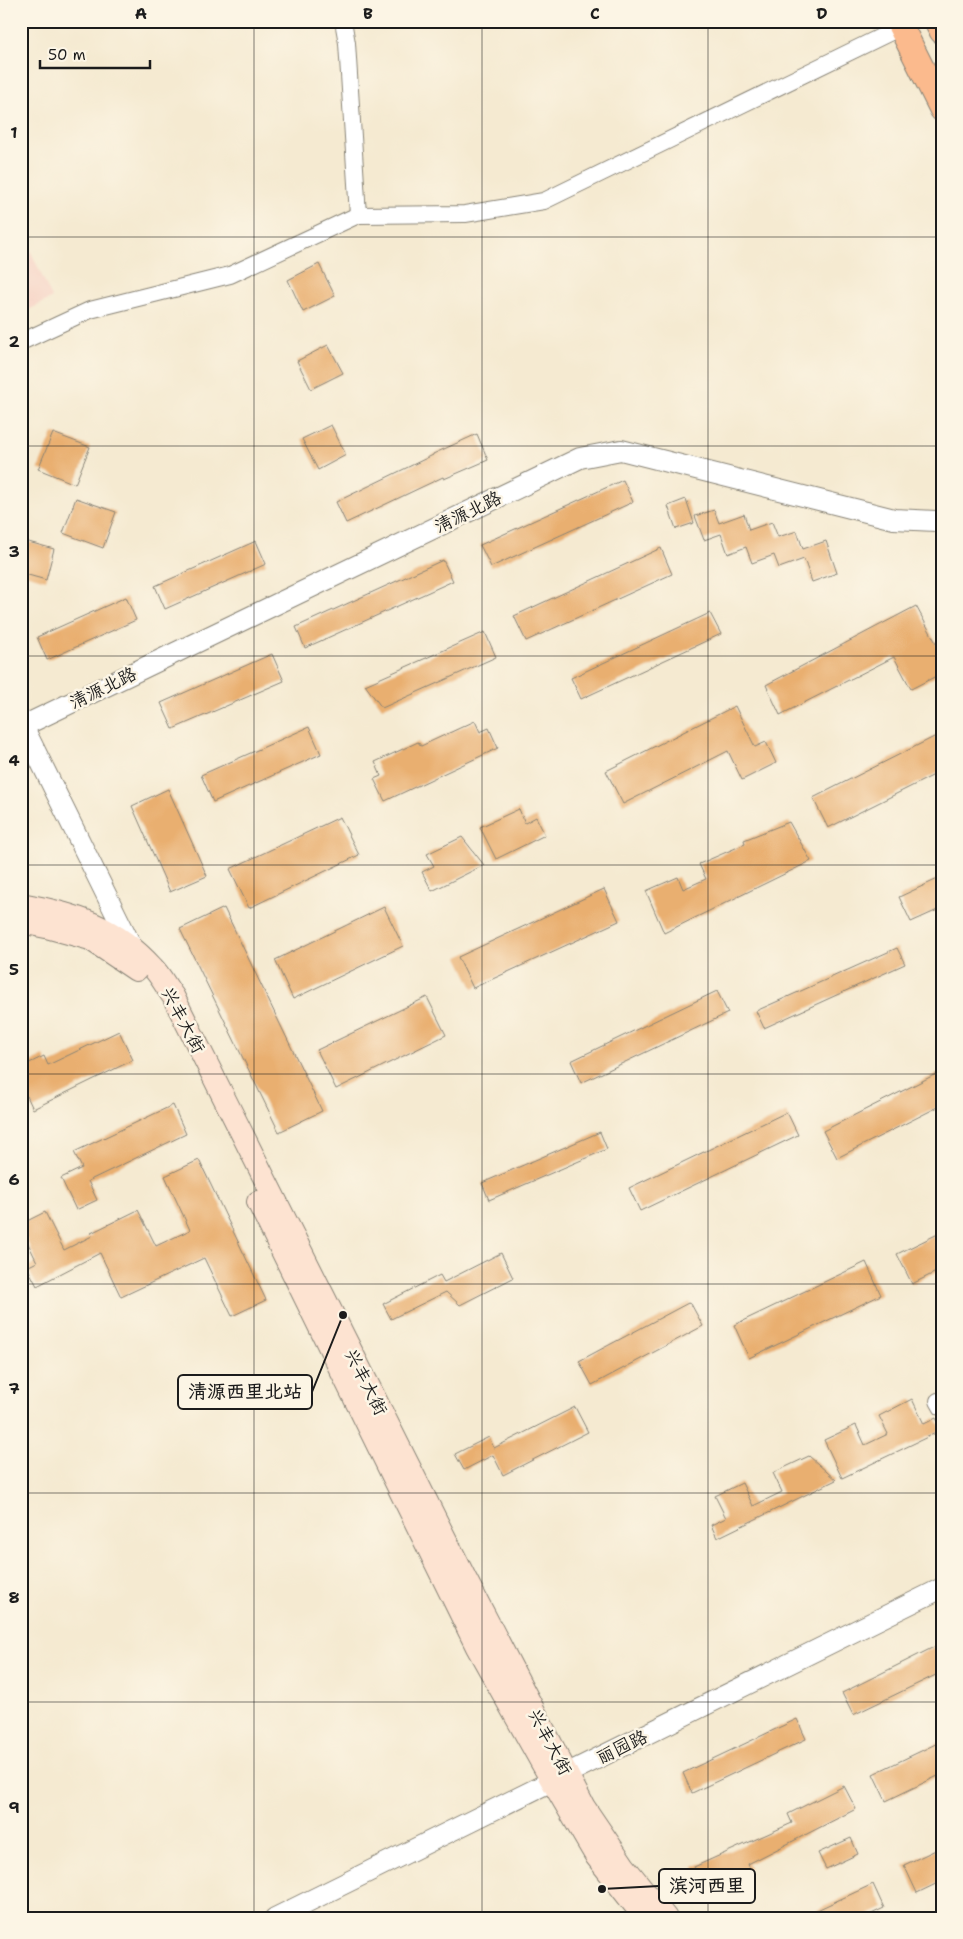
<svg xmlns="http://www.w3.org/2000/svg" width="963" height="1939" font-family="'Shantell Sans','LXGW WenKai TC',sans-serif">
<style>
.built{fill:#f6d2c4}
.building{fill:#e9af70}
.lines{fill:none;stroke-linecap:round;stroke-linejoin:round}
.minor-casing{stroke:#888376;stroke-width:18}
.tertiary-casing{stroke:#888376;stroke-width:22}
.secondary-casing{stroke:#888376;stroke-width:24}
.primary-casing{stroke:#888376;stroke-width:27}
.minor{stroke:#fff;stroke-width:16}
.tertiary{stroke:#fff;stroke-width:20}
.secondary{stroke:#fde3d1;stroke-width:22}
.primary{stroke:#fbba8d;stroke-width:25}
.grid{fill:none;stroke:#1c1c1c;stroke-width:1;stroke-opacity:0.55}
.labels{text-anchor:middle;dominant-baseline:central;stroke-width:5;stroke-linejoin:round;paint-order:stroke}
.street-label{font-size:18px;fill:#1c1c1c;stroke:#fcf5e5}
.leader{fill:none;stroke:#1c1c1c;stroke-width:2}
.callout-dot{fill:#1c1c1c;stroke:#fcf5e5;stroke-width:2}
.callout{fill:#fcf5e5;stroke:#1c1c1c;stroke-width:2}
.callout-label{font-size:19px;text-anchor:middle;font-weight:bold;fill:#1c1c1c}
.neatline{fill:none;stroke:#1c1c1c;stroke-width:2}
.grid-label{font-size:16px;text-anchor:middle;font-weight:bold;fill:#1c1c1c}
</style>
<rect width="100%" height="100%" fill="#fcf5e5"/>
<filter id="ink" filterUnits="userSpaceOnUse"><feTurbulence type="fractalNoise" baseFrequency=".02" numOctaves="2"/><feDisplacementMap in="SourceGraphic" scale="10" xChannelSelector="R" yChannelSelector="G"/><feConvolveMatrix kernelMatrix="1 2 1 2 8 2 1 2 1" color-interpolation-filters="sRGB"/></filter>
<filter id="wash" filterUnits="userSpaceOnUse"><feTurbulence type="fractalNoise" baseFrequency=".0096" numOctaves="4" result="noise"/><feDisplacementMap in="SourceGraphic" scale="20" xChannelSelector="R" yChannelSelector="G"/><feGaussianBlur stdDeviation="1.12" result="paint"/><feColorMatrix in="noise" values="0 0 0 0 0 0 0 0 0 0 0 0 0 0 0 0 0 1.4 0 .05"/><feComposite in="paint" operator="in"/></filter>
<g filter="url(#wash)">
<rect width="100%" height="100%" fill="#f5ead1"/>
<g class="built">
<path d="M21 230 52 298 21 314Z"/>
<path d="M942 569V593L933 574Z"/>
</g>
<g id="blocks">
<g class="building">
<path d="M319 264 335 296 303 312 288 280Z"/>
<path d="M328 345 343 373 311 389 297 361Z"/>
<path d="M331 425 346 455 318 470 302 439Z"/>
<path d="M53 433 90 447 75 484 38 469Z"/>
<path d="M477 434 488 460 444 479 443 477 346 523 336 502 433 455V454Z"/>
<path d="M623 480 633 502 491 567 480 545Z"/>
<path d="M76 498 116 512 103 548 63 533Z"/>
<path d="M686 499 694 523 676 529 668 506Z"/>
<path d="M714 510 719 523 744 514 749 530 772 522 778 537 797 531 803 549 826 541 837 573 812 582 804 559 779 568 774 555 752 563 746 547 728 554 721 534 704 540 695 516Z"/>
<path d="M21 540 54 549 46 580 21 573Z"/>
<path d="M256 541 266 564 165 609 155 586Z"/>
<path d="M661 548 672 574 526 641 514 616Z"/>
<path d="M443 560 453 581 305 648 296 627Z"/>
<path d="M126 597 136 620 47 660 37 637Z"/>
<path d="M916 606 942 654V673L911 689 894 657 780 715 766 685Z"/>
<path d="M710 613 721 634 581 699 571 678Z"/>
<path d="M485 632 496 657 382 708 365 685Z"/>
<path d="M272 654 284 681 173 729 161 703Z"/>
<path d="M735 706 755 747 766 742 776 763 742 780 728 751 623 804 606 771Z"/>
<path d="M475 721 480 732 489 728 498 748 385 801 374 779 381 776 375 762 418 742 421 746Z"/>
<path d="M309 727 321 754 213 802 201 775Z"/>
<path d="M942 733V771L828 828 813 798Z"/>
<path d="M168 789 207 876 170 892 132 806Z"/>
<path d="M519 809 525 823 536 817 545 835 496 859 480 827Z"/>
<path d="M340 817 359 855 249 908 230 869Z"/>
<path d="M789 822 811 861 664 933 646 891 678 877 683 889 706 879 699 864 745 844 744 840Z"/>
<path d="M462 837 484 865 432 891 422 872 434 866 427 854Z"/>
<path d="M942 877V908L911 922 899 897Z"/>
<path d="M604 889 619 921 473 988 458 957Z"/>
<path d="M384 907 403 946 293 999 275 960Z"/>
<path d="M224 908 322 1111 279 1132 180 929Z"/>
<path d="M897 948 905 964 764 1028 756 1011Z"/>
<path d="M717 991 728 1013 581 1083 571 1061Z"/>
<path d="M427 997 446 1035 336 1089 317 1050Z"/>
<path d="M119 1031 133 1060 33 1109 27 1096 21 1098V1067L44 1056 48 1065Z"/>
<path d="M942 1071V1105L837 1158 823 1131Z"/>
<path d="M173 1105 186 1134 88 1181 97 1200 76 1210 61 1178 82 1168 74 1152Z"/>
<path d="M787 1112 798 1135 640 1211 629 1188Z"/>
<path d="M600 1132 607 1149 489 1200 482 1183Z"/>
<path d="M199 1160 266 1300 232 1316 204 1258 121 1297 100 1253 37 1286 27 1267 37 1262 21 1229V1224L45 1212 64 1250 92 1236 91 1233 138 1210 156 1246 190 1230 165 1176Z"/>
<path d="M942 1232V1269L912 1284 897 1254Z"/>
<path d="M501 1253 513 1278 460 1305 446 1292 391 1319 383 1304 440 1275 444 1282Z"/>
<path d="M866 1262 881 1295 749 1358 734 1325Z"/>
<path d="M690 1302 703 1326 592 1385 579 1361Z"/>
<path d="M912 1399 924 1424 936 1418 942 1430 842 1478 824 1440 856 1425 865 1445 888 1434 879 1416Z"/>
<path d="M575 1407 588 1432 503 1475 493 1455 464 1470 455 1454 489 1437 494 1448Z"/>
<path d="M809 1456 836 1480 717 1538 711 1525 726 1518 715 1496 742 1483 753 1506 782 1492 773 1473Z"/>
<path d="M942 1643V1672L853 1715 842 1693Z"/>
<path d="M797 1719 806 1739 692 1793 683 1773Z"/>
<path d="M942 1741V1774L886 1801 873 1774Z"/>
<path d="M844 1786 856 1809 748 1864 750 1869 704 1889 694 1867 792 1823 788 1814Z"/>
<path d="M851 1838 858 1854 826 1869 818 1853Z"/>
<path d="M942 1847V1881L917 1893 904 1865Z"/>
<path d="M873 1884 884 1908 863 1918H800Z"/>
</g>
</g>
</g>
<g filter="url(#ink)">
<use href="#blocks" fill-opacity="0" stroke="#888376" stroke-width="1"/>
<g class="lines">
<defs>
<g id="minor">
<path d="M343 21 347 43 358 215"/>
<path d="M21 342 90 310 230 275 358 215 465 214 544 201 901 27"/>
<path d="M938 1401 942 1408"/>
</g>
<g id="tertiary">
<path d="M23 726 133 949"/>
<path d="M21 727 580 458 621 450 894 519 936 521 942 520"/>
<path d="M275 1918 942 1588"/>
</g>
<g id="secondary">
<path d="M21 904C76 914 115 926 153 968 161 976 166 987 173 996L466 1580 584 1807 624 1866 666 1918"/>
<path d="M21 922 46 927 90 939 136 970"/>
<path d="M258 1202 477 1647 552 1781 596 1856 645 1918"/>
</g>
<g id="primary">
<path d="M898 21 942 109"/>
<path d="M937 21 942 31"/>
</g>
</defs>
<use href="#minor" class="minor-casing"/>
<use href="#tertiary" class="tertiary-casing"/>
<use href="#secondary" class="secondary-casing"/>
<use href="#primary" class="primary-casing"/>
<use href="#minor" class="minor"/>
<use href="#tertiary" class="tertiary"/>
<use href="#secondary" class="secondary"/>
<use href="#primary" class="primary"/>
</g>
</g>
<path class="grid" d="M254 21V1918M482 21V1918M708 21V1918M21 237H942M21 446H942M21 656H942M21 865H942M21 1074H942M21 1284H942M21 1493H942M21 1702H942"/>
<g class="labels">
<g class="street-label">
<text transform="translate(468 512) rotate(-26)">清源北路</text>
<text transform="translate(103 688) rotate(-26)">清源北路</text>
<text transform="translate(183 1020) rotate(62)">兴丰大街</text>
<text transform="translate(366 1382) rotate(63)">兴丰大街</text>
<text transform="translate(550 1742) rotate(62)">兴丰大街</text>
<text transform="translate(622 1747) rotate(-26)">丽园路</text>
</g>
</g>
<path class="leader" d="M343 1315L312 1392M602 1889L659 1886"/>
<g class="callout-dot">
<circle cx="343" cy="1315" r="5"/>
<circle cx="602" cy="1889" r="5"/>
</g>
<g class="callout">
<rect x="178" y="1375" width="134" height="34" rx="5"/>
<rect x="659" y="1869" width="96" height="34" rx="5"/>
</g>
<g class="callout-label">
<text x="245" y="1398">清源西里北站</text>
<text x="707" y="1892">滨河西里</text>
</g>
<rect width="963" height="1939" fill="none" stroke="#fcf5e5" stroke-width="55"/>
<path d="M40 60v8h110v-8" fill="none" stroke="#1c1c1c" stroke-width="2.5"/>
<text x="48" y="60" font-size="15" fill="#1c1c1c" stroke="#fcf5e5" stroke-width="4" paint-order="stroke">50 m</text>
<rect x="28" y="28" width="908" height="1884" class="neatline"/>
<g class="grid-label">
<text x="141" y="19">A</text>
<text x="368" y="19">B</text>
<text x="595" y="19">C</text>
<text x="822" y="19">D</text>
<text x="14" y="138">1</text>
<text x="14" y="347">2</text>
<text x="14" y="557">3</text>
<text x="14" y="766">4</text>
<text x="14" y="975">5</text>
<text x="14" y="1185">6</text>
<text x="14" y="1394">7</text>
<text x="14" y="1603">8</text>
<text x="14" y="1813">9</text>
</g>
</svg>
